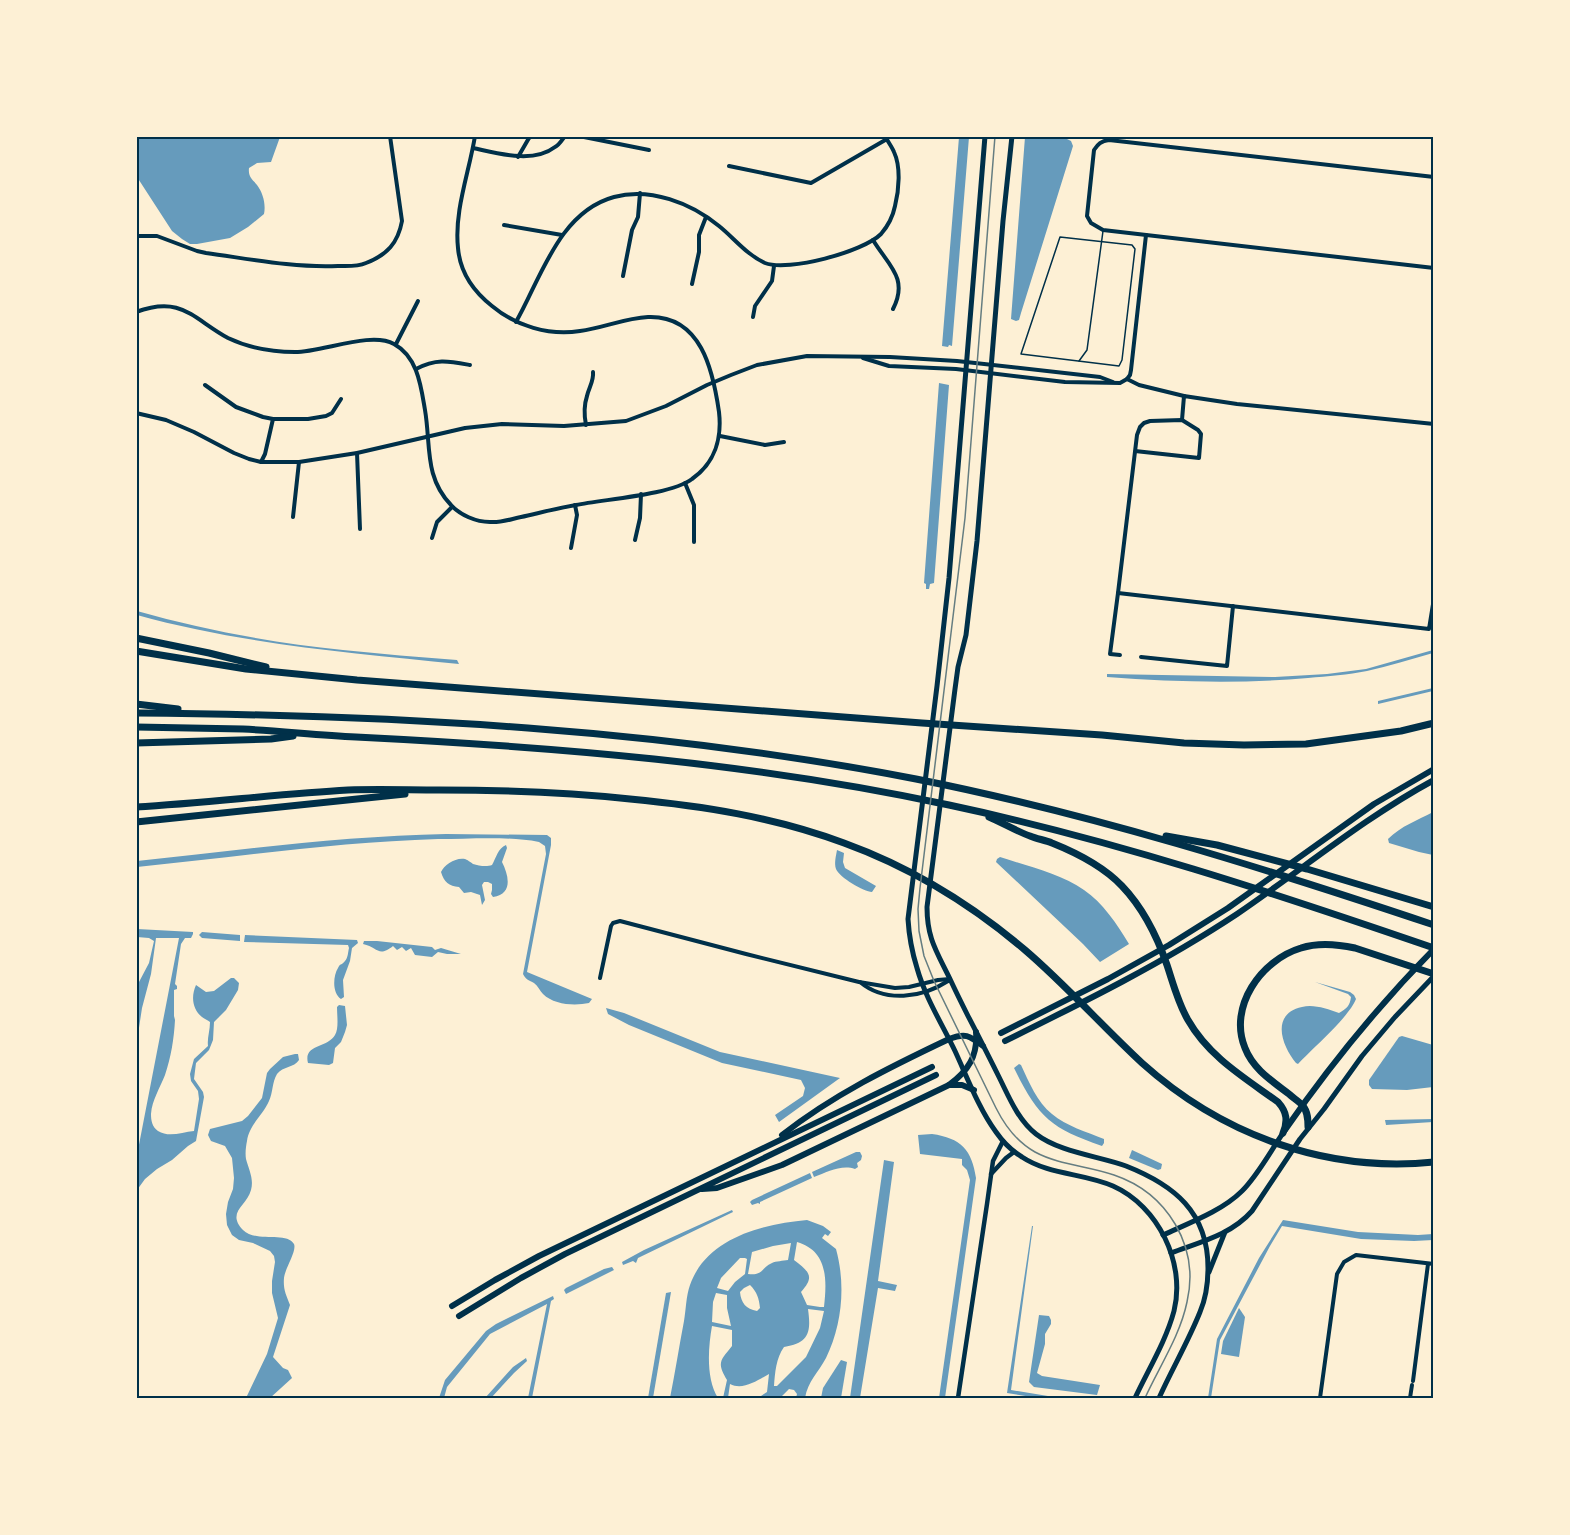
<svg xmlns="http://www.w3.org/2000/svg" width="1570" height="1535" font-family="Manrope,sans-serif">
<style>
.water{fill:#669bbc;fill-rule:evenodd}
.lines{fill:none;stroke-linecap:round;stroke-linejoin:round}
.service{stroke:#003049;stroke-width:1.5}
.minor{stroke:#003049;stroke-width:4}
.tertiary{stroke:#003049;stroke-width:4.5}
.secondary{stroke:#003049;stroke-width:5}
.primary{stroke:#003049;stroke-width:6}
.trunk{stroke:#003049;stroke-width:6}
.motorway{stroke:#003049;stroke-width:7}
.tram{stroke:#657d81;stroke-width:1.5}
.neatline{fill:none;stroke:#003049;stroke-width:2}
</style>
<rect width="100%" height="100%" fill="#fdf0d5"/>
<g class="water">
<path d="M136 137H280L271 162 257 163 249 168C248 177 252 179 257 185 263 193 266 204 264 214L248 227 230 238 197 244H190L182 239 172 231 137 177Z"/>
<path d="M959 137H969L952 346 949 345 948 347 942 346Z"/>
<path d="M1025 137H1063L1071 141 1073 146 1021 313 1019 320 1016 321 1011 319Z"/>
<path d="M939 383 949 385 934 583 930 584 929 589H926V584L924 583Z"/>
<path d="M137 611C204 630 273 643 343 650 381 654 419 657 457 660L459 664C350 653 242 644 137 615Z"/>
<path d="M1433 650V653C1411 659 1389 666 1367 671 1348 675 1328 676 1308 678 1241 684 1174 682 1107 677V674L1275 677 1327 674 1366 669Z"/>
<path d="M1433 688V691L1378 704V701Z"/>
<path d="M1433 812V855L1419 852 1389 843 1388 839C1401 826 1418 820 1433 812Z"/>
<path d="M446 834 547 835 551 838V845L527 972 592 999 589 1003C575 1006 554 1005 543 994 540 991 538 986 534 983 529 980 526 980 523 974L546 854 545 846 539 842C508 836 471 839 438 839 337 842 237 857 137 867V861C239 850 343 836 446 834Z"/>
<path d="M506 845 507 848 502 862C509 876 513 894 493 897L491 894 492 890V884L488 882H484L482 885 485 900 482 905 480 895 471 892 464 893 459 887C449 886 444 882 441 872 444 865 456 857 465 859 466 859 472 863 473 864 479 866 487 867 492 865 496 858 498 848 506 845Z"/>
<path d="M837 850 844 853 843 862 845 868 876 886 872 892C864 892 839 877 836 869 834 863 836 856 837 850Z"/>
<path d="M1000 857C1027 866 1061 874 1084 890 1103 903 1117 924 1129 944L1100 962 1083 944 996 862 997 859Z"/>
<path d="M137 929 193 932V934L191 938H185L181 944 175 984 177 986V989L174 990V1016L175 1020C174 1039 171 1057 165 1075 160 1088 152 1100 151 1114 151 1120 152 1127 158 1131 169 1138 182 1132 194 1131L199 1099 198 1091 191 1081 190 1074 194 1059 208 1046C207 1038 210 1031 210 1022 208 1020 204 1019 202 1017 192 1009 191 996 196 985L206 992 214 991 231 978H234L239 983 238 990 226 1010 214 1022 213 1040 209 1050 196 1063 194 1079 203 1092 204 1097 196 1141 188 1146 172 1160 157 1169 145 1179 137 1190V1155L179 938H156L151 974 142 1008 137 1041V992L139 982 149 963 154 941 149 938 137 937Z"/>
<path d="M202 932 240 935V941L202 938 199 935Z"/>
<path d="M245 935 357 940 358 943 352 948 350 961 343 980 344 997 341 999C332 993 333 976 338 968 341 962 340 967 345 961 348 958 348 952 349 948L348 945 244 942Z"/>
<path d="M364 941H377L432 947 435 950 441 948 461 954H447L438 952 432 957 415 955 411 948 406 951 402 947 397 950 393 946C378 958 378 947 363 944Z"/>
<path d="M1315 982 1350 992 1354 995 1356 999C1349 1017 1313 1048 1298 1064L1296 1063C1282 1046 1270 1014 1302 1007 1314 1004 1327 1009 1339 1013 1346 1009 1350 1006 1351 997L1348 994Z"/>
<path d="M339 1005 345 1006 347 1025 345 1032 341 1042 335 1048 333 1063 329 1065 308 1063C303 1044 328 1048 335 1035 339 1028 337 1016 337 1007Z"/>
<path d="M606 1008 624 1013 720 1052 840 1078 779 1122 775 1115 803 1096 805 1088 801 1080 722 1063 629 1025 608 1014Z"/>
<path d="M1402 1036 1433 1045V1087L1407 1090 1372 1089 1369 1085V1080L1399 1037Z"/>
<path d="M295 1054H298L299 1060C294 1068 283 1066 277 1074 272 1082 273 1093 269 1101 263 1115 249 1125 247 1141 246 1146 245 1153 246 1159 249 1170 254 1179 251 1190 247 1206 226 1212 243 1230 256 1243 286 1231 294 1244 297 1251 285 1268 284 1278 283 1289 286 1295 290 1305L273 1357 283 1368 288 1370 292 1378 270 1398H246L267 1354 278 1318 272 1293V1281L275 1262 274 1256 270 1251 253 1243 239 1240 232 1235 227 1225 226 1214 228 1202 233 1189 234 1178 232 1158 225 1146 211 1141 208 1135 210 1129 242 1121 248 1116 262 1098 267 1073 270 1069 283 1057Z"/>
<path d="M1019 1064 1021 1065C1029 1082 1037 1102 1052 1114 1066 1126 1087 1132 1104 1139V1143L1102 1146C1050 1128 1038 1117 1014 1068Z"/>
<path d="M1434 1119 1433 1122 1386 1125 1385 1120Z"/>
<path d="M932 1134C961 1138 972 1150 976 1178L945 1398H939L970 1180 967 1170 962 1165V1159L920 1154 918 1135Z"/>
<path d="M1132 1150 1162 1164 1161 1169 1158 1170 1129 1158Z"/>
<path d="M856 1152H860L862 1156 861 1160 857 1163 858 1167 855 1169C842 1164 827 1172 814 1177L812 1172Z"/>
<path d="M884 1160 894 1162 878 1281 897 1285 895 1291 878 1288 860 1398H850Z"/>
<path d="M810 1173 812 1178 760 1202V1204L758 1203 752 1205 750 1202 752 1200Z"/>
<path d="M732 1210 733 1212 638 1258 636 1263 633 1261 623 1265 622 1262 644 1250Z"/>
<path d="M807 1220 823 1226 831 1232 828 1236 825 1234 822 1238 836 1249C846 1285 842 1325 826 1358 818 1373 808 1381 805 1398H796L797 1394 794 1390 789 1389 780 1398H758L767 1392 769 1374C758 1380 743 1391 730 1384L728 1398H723L727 1380C716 1362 721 1360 732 1346V1330L712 1326C708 1348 706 1379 718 1398H670C675 1373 679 1347 684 1321 686 1310 686 1296 690 1285 707 1237 764 1224 807 1220ZM797 1242C828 1251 827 1280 824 1307H820L807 1305 801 1292C816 1276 808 1271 794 1260ZM791 1243 788 1260C783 1261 776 1261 772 1263 761 1268 763 1276 748 1274L752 1252 773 1246ZM740 1258H745L747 1259 745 1274 735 1282 728 1291 717 1288 721 1278ZM750 1285C757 1292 759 1298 760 1308L757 1311C746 1309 741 1303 740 1292L744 1288ZM716 1293 727 1295V1308L731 1326 712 1322 713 1302ZM808 1309 824 1311 820 1328 806 1357 777 1386H774C775 1373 776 1358 784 1347 810 1343 811 1331 808 1309Z"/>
<path d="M1283 1220 1358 1232 1418 1235 1433 1234V1240L1414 1241 1361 1239 1282 1226 1270 1246 1220 1340 1211 1398H1208L1217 1339 1259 1258Z"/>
<path d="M1032 1226H1033L1011 1390 1060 1398H1038L1007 1393Z"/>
<path d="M612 1267 614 1270 566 1294 564 1290 566 1288 604 1269Z"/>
<path d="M671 1292 653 1398H648L666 1293Z"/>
<path d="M553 1296 554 1299 551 1301 532 1398H528L547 1304 490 1334 447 1387 444 1398H439L445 1380 486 1331 496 1324Z"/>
<path d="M1239 1308 1245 1317 1239 1357 1221 1354 1223 1341Z"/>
<path d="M1039 1315 1049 1316 1051 1320V1324L1045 1334V1344L1037 1373 1042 1376 1100 1385 1097 1395 1034 1387 1029 1382Z"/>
<path d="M526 1358 527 1361 514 1373 491 1398H485L513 1367Z"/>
<path d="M841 1360 847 1362 841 1398H821L823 1388Z"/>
</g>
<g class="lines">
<g class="service">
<path d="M1060 237 1132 245 1135 249 1122 360 1119 366 1021 354Z"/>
<path d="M1079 361 1087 350 1103 231"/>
</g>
<g class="minor">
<path d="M579 136 649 150"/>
<path d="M473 148C497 153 533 164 555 147 559 145 562 140 565 136"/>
<path d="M518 157 529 138 532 136"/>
<path d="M729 166 811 183 887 139"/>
<path d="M1434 177 1109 140C1101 141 1098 144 1094 150L1087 216 1091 223 1103 230 1434 268"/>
<path d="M504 225 562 235"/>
<path d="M136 236H157L197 251 206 253C250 259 294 268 338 266 347 266 357 267 366 263 387 255 398 243 402 221L390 136"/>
<path d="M873 240C888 265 909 278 893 309"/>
<path d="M623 276 632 230 638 217 640 193"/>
<path d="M692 284 699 252V235L706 217"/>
<path d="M136 312C182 295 193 319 228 338 249 348 273 352 295 352 323 352 371 331 394 344 418 357 421 387 425 410 431 445 424 477 451 505 460 515 476 522 490 522 501 523 511 519 521 517 539 513 558 508 576 505 605 499 671 495 692 479 715 463 722 438 719 412 713 370 701 315 648 317 625 318 603 328 580 331 549 336 516 326 492 306 473 291 460 272 458 248 454 211 469 173 475 136"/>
<path d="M753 317 755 306 772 281 774 266"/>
<path d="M516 322C541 278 559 212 614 197 650 187 691 203 719 226 734 238 747 255 765 263 788 272 863 252 881 234 887 227 893 216 895 206 899 190 901 167 894 152 892 147 888 142 885 136"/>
<path d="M396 344 418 301"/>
<path d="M863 358 889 366 956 369 1065 382 1120 383 1127 379 1139 385 1184 396"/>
<path d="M416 369C436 358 449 361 470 365"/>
<path d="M1127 379 1130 375 1131 370 1146 235"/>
<path d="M205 385 236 407 263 417 273 419H308L326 416 332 413 341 399"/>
<path d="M136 413 166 420 194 432 234 453 249 459 261 462H299L357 453 465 428 502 424 564 426 626 421 666 406 707 385 731 375 757 365 807 356 890 357 957 361 1100 377 1113 382"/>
<path d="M1182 420 1184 396 1237 404 1434 424"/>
<path d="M586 425C584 415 584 405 587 396 589 387 594 381 593 372"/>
<path d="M720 436 765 445 784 442"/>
<path d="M1135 451 1199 458 1201 434 1198 430 1182 420 1150 421 1144 423 1140 427 1137 435 1118 593 1429 629 1434 598"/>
<path d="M357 453 360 529"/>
<path d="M261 462 265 454 273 419"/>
<path d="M685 483 694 505V542"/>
<path d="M293 517 299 462"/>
<path d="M432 538 437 522 452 507"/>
<path d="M635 540 640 518 641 494"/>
<path d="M571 548 577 515 575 505"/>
<path d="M1118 593 1110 654 1120 655"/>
<path d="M1141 657 1227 666 1233 606"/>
<path d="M600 978 611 926 613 923 620 921 746 954 859 982 895 988 909 987 938 980 950 979"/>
<path d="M860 982C885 1003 922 998 948 981"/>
<path d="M1413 1381 1428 1264"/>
<path d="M1320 1398 1337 1274 1344 1262 1356 1255 1434 1264"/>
<path d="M1410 1398 1412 1385"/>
</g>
<g class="tertiary">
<path d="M991 1174 1006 1158 1014 1152"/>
<path d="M958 1398 987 1204 993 1161 1003 1141"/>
</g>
<g class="secondary">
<path d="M985 136 949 578 937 686 908 919C909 936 912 952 917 968 925 997 942 1024 955 1051 967 1077 979 1109 996 1132 1003 1142 1012 1151 1022 1157 1049 1175 1083 1173 1113 1186 1158 1206 1186 1263 1174 1311 1166 1341 1148 1370 1135 1398"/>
<path d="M1012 136 1003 221 977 541 966 635 958 667 955 689 927 907C927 939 937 952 950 979 956 992 962 1004 968 1016 979 1037 989 1057 999 1077 1009 1097 1018 1120 1036 1134 1059 1152 1098 1156 1126 1166 1174 1185 1208 1212 1208 1268 1208 1283 1206 1298 1200 1312 1188 1342 1172 1369 1159 1398"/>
<path d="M1163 1235C1189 1223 1222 1211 1242 1191 1258 1175 1270 1152 1283 1133"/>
<path d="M1171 1253C1200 1242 1231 1235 1252 1211L1300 1139 1324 1109 1362 1056 1395 1017 1434 976"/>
<path d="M1209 1272 1225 1232"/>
</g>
<g class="primary">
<path d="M1001 1033 1108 979 1169 945 1228 908 1374 804 1434 769"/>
<path d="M1005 1041C1084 1002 1163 963 1237 914 1303 869 1364 818 1434 780"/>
<path d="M949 1085H962L974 1090"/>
<path d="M782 1135C833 1095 890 1067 949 1039 965 1033 969 1035 983 1046"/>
<path d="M702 1189 717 1188 782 1165 949 1085C968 1071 978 1056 976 1032"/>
<path d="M452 1306 495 1280 539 1256 932 1067"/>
<path d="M459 1316 521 1278 565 1254 936 1075"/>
</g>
<path class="trunk" d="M1285 1130C1330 1065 1378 1006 1434 949"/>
<g class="motorway">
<path d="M136 638 209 653 266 667"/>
<path d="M136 651 246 669 357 680 922 723 1102 735 1184 743 1244 745 1306 744 1401 731 1434 723"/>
<path d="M136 704 178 709"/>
<path d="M136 713C397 715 660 729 916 779 1092 814 1264 868 1434 925"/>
<path d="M136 727C172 728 207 728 243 729 280 731 318 735 356 737 555 747 754 763 949 805 1114 840 1274 893 1434 948"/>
<path d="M136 743 271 739 293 736"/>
<path d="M136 807C207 803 277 794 348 790 378 789 409 790 439 790 503 790 566 792 630 799 703 806 774 817 844 843 910 867 971 904 1025 950 1066 985 1102 1026 1142 1063 1222 1135 1326 1173 1434 1162"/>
<path d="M989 817C1003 823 1016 831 1030 836 1037 839 1045 840 1052 843 1077 853 1103 866 1122 886 1143 908 1157 936 1167 965 1173 983 1178 1003 1188 1020 1209 1057 1245 1078 1278 1102 1287 1112 1288 1121 1283 1133"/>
<path d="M136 822 405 794"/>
<path d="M1166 836 1217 845 1307 869 1434 907"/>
<path d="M1308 1127C1308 1120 1308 1112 1303 1106 1299 1101 1293 1098 1289 1094 1272 1081 1253 1069 1245 1048 1228 1007 1261 960 1301 948 1319 942 1337 944 1355 948L1434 974"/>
</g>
<path class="tram" d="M995 136 965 518 920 888 918 909 919 931 924 956 934 981 996 1108C1005 1126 1017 1142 1035 1152 1059 1165 1089 1166 1114 1175 1167 1193 1200 1246 1187 1302 1180 1336 1159 1367 1145 1398"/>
</g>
<rect width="1570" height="1535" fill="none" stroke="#fdf0d5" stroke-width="276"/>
<rect x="138" y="138" width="1294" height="1259" class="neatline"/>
</svg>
